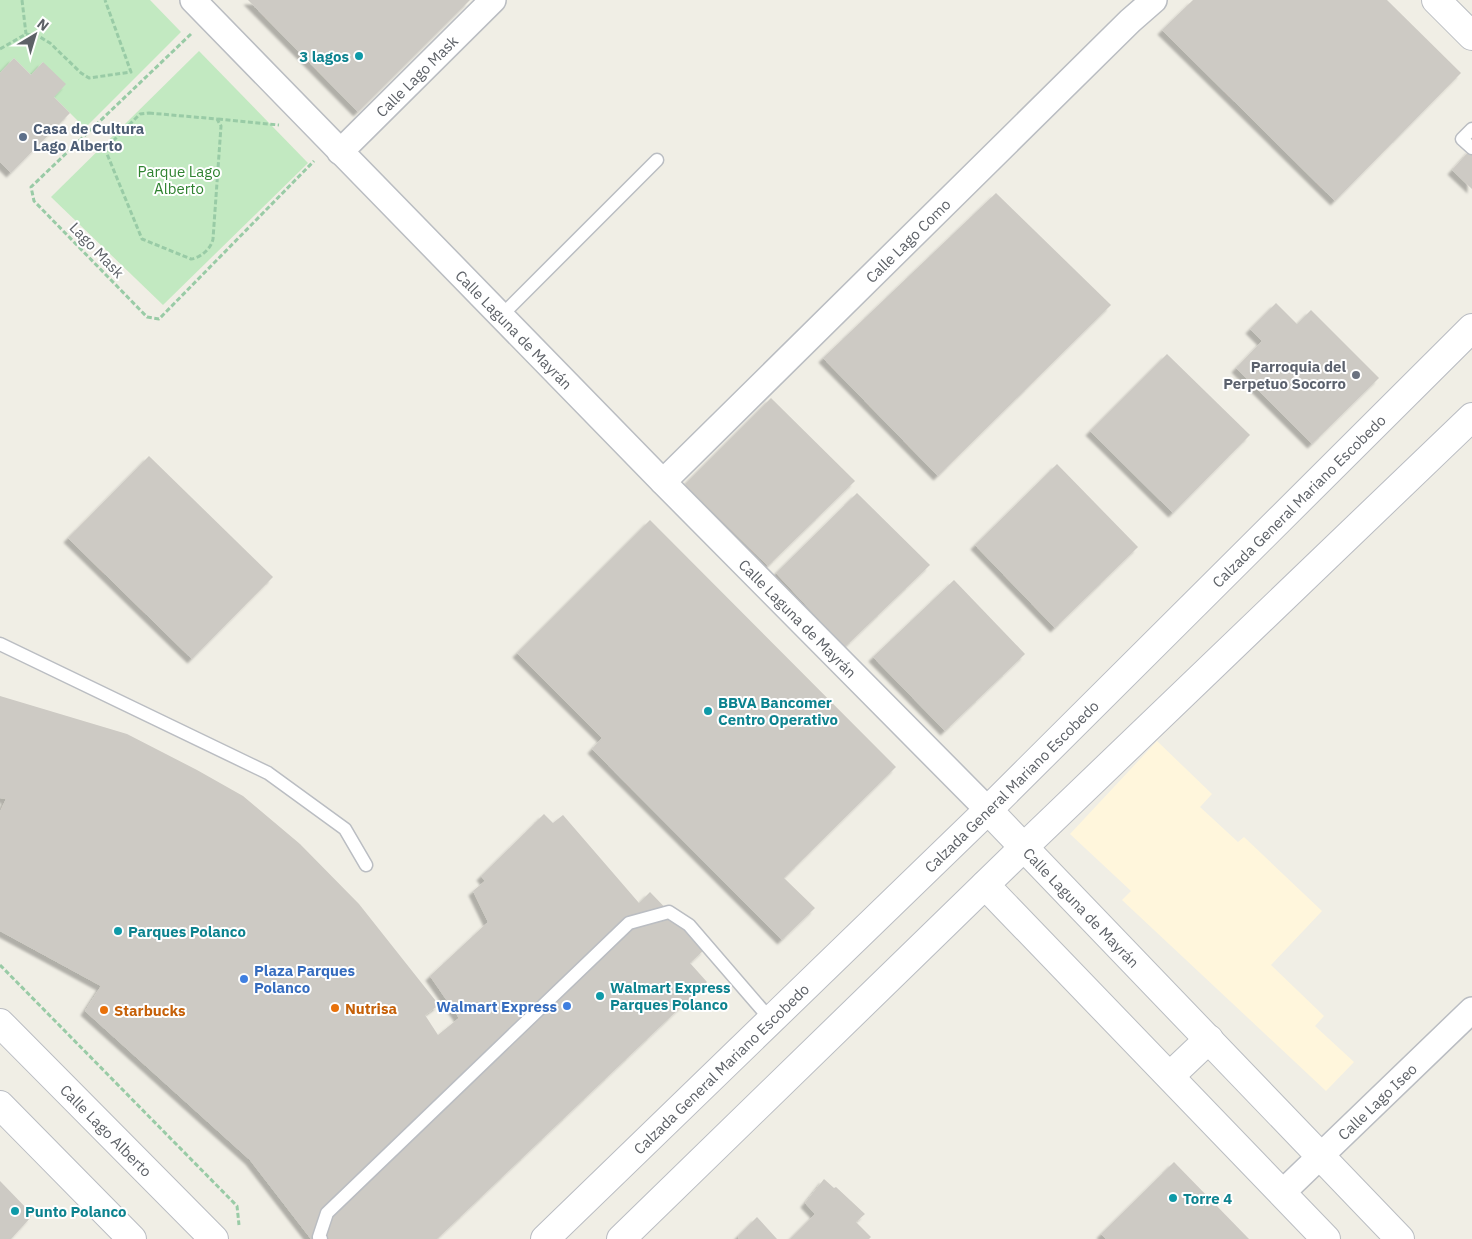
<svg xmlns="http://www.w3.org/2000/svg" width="1472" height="1239" font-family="'IBM Plex Sans',sans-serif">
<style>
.commercial{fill:#fff6dc}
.green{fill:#c2e9c1}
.building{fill:#cdcac4;filter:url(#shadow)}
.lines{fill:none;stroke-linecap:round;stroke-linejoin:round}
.service-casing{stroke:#babdc2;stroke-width:15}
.minor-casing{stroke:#babdc2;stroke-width:28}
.tertiary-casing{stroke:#babdc2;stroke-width:30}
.secondary-casing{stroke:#b9bcc2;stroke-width:30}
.path{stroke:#99cba6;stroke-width:3;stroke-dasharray:5 2.5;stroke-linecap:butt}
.service{stroke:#fff;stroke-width:12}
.minor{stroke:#fff;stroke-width:25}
.tertiary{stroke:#fff;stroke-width:28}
.secondary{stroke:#fff;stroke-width:28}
.culture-dot{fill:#0f9aa8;stroke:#fff;stroke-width:2}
.service-dot{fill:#5c6f8a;stroke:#fff;stroke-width:2}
.worship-dot{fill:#6b7280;stroke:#fff;stroke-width:2}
.shop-dot{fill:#3f7fe0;stroke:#fff;stroke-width:2}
.food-dot{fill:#e8710a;stroke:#fff;stroke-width:2}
.labels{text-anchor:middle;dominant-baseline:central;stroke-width:4;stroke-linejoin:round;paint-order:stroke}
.culture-label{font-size:15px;font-weight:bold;fill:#0d838f;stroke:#fff;text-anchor:start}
.street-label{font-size:15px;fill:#5d6167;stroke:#fff}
.service-label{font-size:15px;font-weight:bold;fill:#4e5e75;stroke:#fff;text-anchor:start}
.park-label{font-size:15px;fill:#308331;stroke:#fff}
.worship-label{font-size:15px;font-weight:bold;fill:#5b616d;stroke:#fff;text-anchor:end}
.shop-label{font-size:15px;font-weight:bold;fill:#366cbe;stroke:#fff;text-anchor:start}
.food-label{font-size:15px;font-weight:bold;fill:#c56008;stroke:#fff;text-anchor:start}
</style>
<defs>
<filter id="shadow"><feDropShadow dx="-4.5" dy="4.5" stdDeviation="1" flood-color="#0004"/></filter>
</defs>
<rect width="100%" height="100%" fill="#f0eee5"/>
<path class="commercial" d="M1157 741 1212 794 1200 807 1238 842 1244 837 1322 911 1271 965 1324 1016 1315 1026 1354 1062 1326 1091 1122 900 1131 891 1070 834Z"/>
<g class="green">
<path d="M0 0H150L181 32 85 128 54 97 43 62 31 75 14 58 0 73Z"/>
<path d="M199 51 308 163 163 305 51 197Z"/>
</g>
<g class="building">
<path d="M248 0H470L358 112Z"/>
<path d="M1193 0H1387L1461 73 1335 201 1162 30Z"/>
<path d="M14 58 31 75 43 62 66 84 54 97 70 113 11 173 0 162V73Z"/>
<path d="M1472 148V189L1452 170Z"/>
<path d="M996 193 1111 305 938 476 823 358Z"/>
<path d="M1276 303 1297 324 1311 310 1379 378 1312 444 1236 368 1262 341 1250 329Z"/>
<path d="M1167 354 1250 435 1173 513 1090 431Z"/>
<path d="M771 398 855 481 768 566 685 484Z"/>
<path d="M149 456 273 577 192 659 68 538Z"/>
<path d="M1057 464 1138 547 1055 628 975 545Z"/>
<path d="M857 493 930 565 845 647 776 573Z"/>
<path d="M650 520 896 767 784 878 815 908 782 940 592 749 602 738 517 653Z"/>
<path d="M954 580 1025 654 945 731 873 657Z"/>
<path d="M0 696 127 734 197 770 243 796 300 844 359 904 439 1005 425 1015 438 1035 459 1018 430 976 488 922 473 891 485 881 481 876 544 814 553 823 563 815 639 903 650 892 705 949 690 963 707 982 437 1239H311L250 1160 85 1011 101 986 0 931V812L6 799 0 798Z"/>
<path d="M1174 1162 1249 1239H1106L1101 1234Z"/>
<path d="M824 1179 834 1188 836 1187 865 1214 856 1222 871 1237 869 1239H790L815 1214 805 1203Z"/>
<path d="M0 1181 31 1213V1217L11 1239H0Z"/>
<path d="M757 1217 777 1239H738L739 1238 738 1236Z"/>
</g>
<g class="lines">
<defs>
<g id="service">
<path d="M1472 129 1462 139 1472 148"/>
<path d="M501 316 657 160"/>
<path d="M0 644 268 773 345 829 366 865"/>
<path d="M321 1239 319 1237 327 1213 629 923 669 912 689 925 771 1020"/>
</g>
<g id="minor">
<path id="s1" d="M193 0 663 482 988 810"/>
<path id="s2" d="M340 152 493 0"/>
<path id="s3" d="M663 482 1130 21 1154 0"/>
<path id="s4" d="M1282 1193 1472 1010"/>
</g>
<g id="tertiary">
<path d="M1436 0 1472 36"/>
<path id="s5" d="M988 810 1400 1239"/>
<path d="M985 885 1326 1239"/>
<path d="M1170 1076 1209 1039"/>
</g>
<g id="secondary">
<path id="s6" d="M0 1023 214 1239"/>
<path d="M0 1105 132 1239"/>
<path id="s7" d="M545 1239 988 810 1472 328"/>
<path d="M621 1239 1024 847 1472 417"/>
</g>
</defs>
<use href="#service" class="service-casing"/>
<use href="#minor" class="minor-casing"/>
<use href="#tertiary" class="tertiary-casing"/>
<use href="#secondary" class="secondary-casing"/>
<g class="path">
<path d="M22 0 26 34"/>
<path d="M191 34 31 187 34 201 147 317 159 319 314 161"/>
<path d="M0 49 26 34 40 37 50 43 81 73 89 78 131 72 105 0"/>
<path d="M149 113 217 119 221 126 213 239C211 249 200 258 191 259L142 239 105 149 140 114Z"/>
<path d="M218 119 279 125"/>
<path d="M0 965 237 1206 239 1225"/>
</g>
<use href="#service" class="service"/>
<use href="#minor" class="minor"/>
<use href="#tertiary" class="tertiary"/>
<use href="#secondary" class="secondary"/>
</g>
<g class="culture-dot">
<circle cx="359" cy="56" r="5"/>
<circle cx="708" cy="711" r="5"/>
<circle cx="118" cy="931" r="5"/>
<circle cx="600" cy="996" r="5"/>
<circle cx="1173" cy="1198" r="5"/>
<circle cx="15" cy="1211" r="5"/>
</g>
<circle class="service-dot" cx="23" cy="137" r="5"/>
<circle class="worship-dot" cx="1356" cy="375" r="5"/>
<g class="shop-dot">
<circle cx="244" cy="979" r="5"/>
<circle cx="567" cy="1006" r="5"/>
</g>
<g class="food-dot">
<circle cx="335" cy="1008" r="5"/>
<circle cx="104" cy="1010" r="5"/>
</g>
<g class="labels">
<g class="culture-label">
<text x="349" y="56" text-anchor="end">3 lagos</text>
<text x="718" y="702">BBVA Bancomer<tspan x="718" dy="17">Centro Operativo</tspan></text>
<text x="128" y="931">Parques Polanco</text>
<text x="610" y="987">Walmart Express<tspan x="610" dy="17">Parques Polanco</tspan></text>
<text x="1183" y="1198">Torre 4</text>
<text x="25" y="1211">Punto Polanco</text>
</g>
<g class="street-label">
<text stroke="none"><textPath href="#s2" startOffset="108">Calle Lago Mask</textPath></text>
<text stroke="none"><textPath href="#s3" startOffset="344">Calle Lago Como</textPath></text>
<text transform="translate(97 250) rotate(46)">Lago Mask</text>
<text stroke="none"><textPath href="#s1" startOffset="460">Calle Laguna de Mayrán</textPath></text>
<text stroke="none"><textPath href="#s7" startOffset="1055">Calzada General Mariano Escobedo</textPath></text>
<text stroke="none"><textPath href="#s1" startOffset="865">Calle Laguna de Mayrán</textPath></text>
<text stroke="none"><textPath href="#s7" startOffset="650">Calzada General Mariano Escobedo</textPath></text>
<text stroke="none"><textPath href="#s5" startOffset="135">Calle Laguna de Mayrán</textPath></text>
<text stroke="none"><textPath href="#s7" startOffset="245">Calzada General Mariano Escobedo</textPath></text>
<text stroke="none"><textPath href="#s4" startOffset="132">Calle Lago Iseo</textPath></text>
<text stroke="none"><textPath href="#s6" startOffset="151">Calle Lago Alberto</textPath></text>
</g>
<g class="service-label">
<text x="33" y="128">Casa de Cultura<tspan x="33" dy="17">Lago Alberto</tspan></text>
</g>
<g class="park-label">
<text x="179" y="171">Parque Lago<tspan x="179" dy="17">Alberto</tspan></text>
</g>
<g class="worship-label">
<text x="1346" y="366">Parroquia del<tspan x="1346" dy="17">Perpetuo Socorro</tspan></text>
</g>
<g class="shop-label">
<text x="254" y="970">Plaza Parques<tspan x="254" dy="17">Polanco</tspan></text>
<text x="557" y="1006" text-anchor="end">Walmart Express</text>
</g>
<g class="food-label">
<text x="345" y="1008">Nutrisa</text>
<text x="114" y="1010">Starbucks</text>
</g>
</g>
<g transform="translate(35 35) rotate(38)" stroke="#ffffff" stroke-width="4" paint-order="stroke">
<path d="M0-4L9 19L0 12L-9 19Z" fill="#5d6167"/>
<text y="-8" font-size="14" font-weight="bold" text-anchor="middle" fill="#5d6167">N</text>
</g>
</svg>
